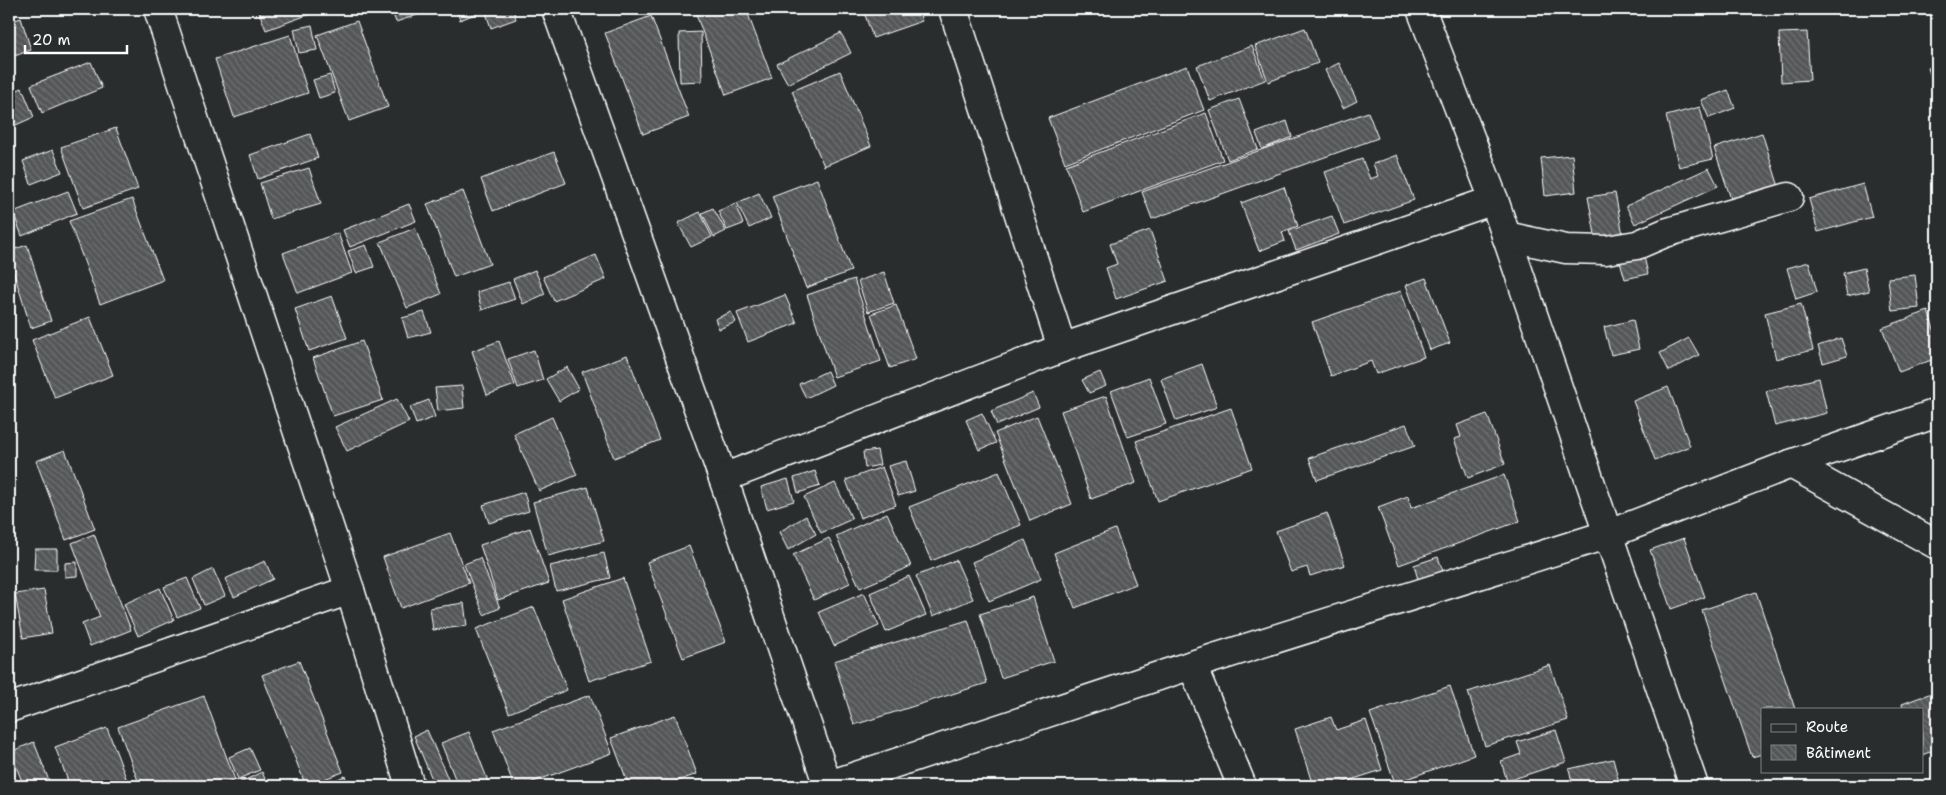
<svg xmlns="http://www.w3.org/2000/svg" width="1946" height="795" font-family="'Shantell Sans',sans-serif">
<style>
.building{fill:url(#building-back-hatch);stroke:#fff}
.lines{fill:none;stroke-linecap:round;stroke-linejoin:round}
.minor-casing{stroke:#fff;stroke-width:31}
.minor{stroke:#2a2d2e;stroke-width:28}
</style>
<defs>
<pattern id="building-back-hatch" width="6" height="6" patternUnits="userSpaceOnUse" patternTransform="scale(1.25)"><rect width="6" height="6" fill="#555758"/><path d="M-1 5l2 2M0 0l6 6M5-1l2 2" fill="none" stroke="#6e7071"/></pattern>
</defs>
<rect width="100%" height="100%" fill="#2a2d2e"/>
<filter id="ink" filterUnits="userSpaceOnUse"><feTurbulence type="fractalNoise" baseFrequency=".02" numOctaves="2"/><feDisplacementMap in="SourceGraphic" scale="10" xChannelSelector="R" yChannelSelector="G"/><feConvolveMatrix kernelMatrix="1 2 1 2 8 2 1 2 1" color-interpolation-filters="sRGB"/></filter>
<g filter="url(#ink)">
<g class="building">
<path d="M258 9H315L316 12 266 30Z"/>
<path d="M391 9H435L396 22Z"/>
<path d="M456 9H513L516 19 491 28 485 10 460 20Z"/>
<path d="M694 9H746L772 78 726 95Z"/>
<path d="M863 9H918L922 21 873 38Z"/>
<path d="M651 16 689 117 643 134 605 33Z"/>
<path d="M21 18 31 50 9 58V22Z"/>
<path d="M357 21 388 107 349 121 317 35Z"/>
<path d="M312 25 317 50 299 53 294 29Z"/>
<path d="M1305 28 1318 63 1268 82 1255 46Z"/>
<path d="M701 32 702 81 680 82 679 33Z"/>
<path d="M1807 32 1810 80 1781 82 1779 33Z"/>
<path d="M841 33 851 53 788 84 777 64Z"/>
<path d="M290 35 308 93 234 117 215 59Z"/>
<path d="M1252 46 1265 80 1210 101 1197 66Z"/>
<path d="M91 62 102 88 42 113 31 85Z"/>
<path d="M1339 63 1357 101 1343 108 1325 70Z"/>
<path d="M1937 65V96L1928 68Z"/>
<path d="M1187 66 1204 110 1065 163 1048 118Z"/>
<path d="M840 71 871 146 824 166 792 91Z"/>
<path d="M330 75 335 93 319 98 313 80Z"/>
<path d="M22 88 34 117 9 128V94Z"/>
<path d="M1728 90 1735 108 1709 118 1701 100Z"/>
<path d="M1239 99 1258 149 1228 160 1209 110Z"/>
<path d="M1700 107 1713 159 1679 167 1666 116Z"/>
<path d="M1368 112 1378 138 1152 219 1142 192Z"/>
<path d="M1206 113 1223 160 1083 212 1066 165Z"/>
<path d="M1287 121 1292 137 1262 149 1256 133Z"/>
<path d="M116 128 138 189 83 208 61 147Z"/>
<path d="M1762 133 1779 187 1732 202 1714 148Z"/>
<path d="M310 134 318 158 258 179 250 155Z"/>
<path d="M53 150 62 172 31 184 23 161Z"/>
<path d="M554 152 566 183 493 211 481 179Z"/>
<path d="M1397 155 1414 200 1344 225 1325 172 1362 159 1370 179 1378 176 1373 164Z"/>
<path d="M1572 155 1576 192 1545 196 1541 158Z"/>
<path d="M309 168 321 204 271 219 260 183Z"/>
<path d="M1709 168 1718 186 1635 224 1626 206Z"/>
<path d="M817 179 851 271 806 288 772 196Z"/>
<path d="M1863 184 1872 217 1818 232 1809 199Z"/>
<path d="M1284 187 1298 226 1282 232 1285 241 1259 251 1241 203Z"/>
<path d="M68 191 77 213 22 236 13 212Z"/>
<path d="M463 191 490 264 454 277 427 204Z"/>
<path d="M759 193 771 218 749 228 737 203Z"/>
<path d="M1615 193 1624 240 1597 245 1588 197Z"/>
<path d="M132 199 163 280 100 304 69 221Z"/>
<path d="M409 204 416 221 350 247 343 230Z"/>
<path d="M735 204 743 224 727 230 718 211Z"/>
<path d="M713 208 726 231 714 237 702 213Z"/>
<path d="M700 212 712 237 691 247 678 223Z"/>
<path d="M1332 216 1339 234 1296 250 1289 231Z"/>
<path d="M415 228 441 294 407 308 380 242Z"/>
<path d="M1150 230 1168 281 1116 299 1106 268 1117 264 1110 244Z"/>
<path d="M338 233 352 273 298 293 283 253Z"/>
<path d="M27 245 51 321 31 328 9 257V251Z"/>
<path d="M366 245 374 267 356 273 348 251Z"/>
<path d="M1642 248 1648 274 1625 279 1618 254Z"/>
<path d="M596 255 606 279 554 301 543 277Z"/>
<path d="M1809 262 1817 292 1796 299 1787 268Z"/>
<path d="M1864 268 1869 291 1847 296 1843 273Z"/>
<path d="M535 270 545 294 523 304 513 279Z"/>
<path d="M884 272 894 303 868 312 858 281Z"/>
<path d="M1915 275 1919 308 1892 311 1888 278Z"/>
<path d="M1426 278 1450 343 1430 350 1406 285Z"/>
<path d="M854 279 881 361 834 377 807 295Z"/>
<path d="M509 282 515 299 482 310 477 292Z"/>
<path d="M1401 291 1424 357 1376 374 1371 361 1331 376 1312 322Z"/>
<path d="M785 295 797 323 748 342 737 313Z"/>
<path d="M332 296 347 338 309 351 295 309Z"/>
<path d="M1801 304 1813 350 1776 359 1765 313Z"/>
<path d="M896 305 916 359 890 368 871 314Z"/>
<path d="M1928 311 1937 338V358L1899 372 1882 328Z"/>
<path d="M424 312 431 332 408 338 402 318Z"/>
<path d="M731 312 736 322 719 329 715 319Z"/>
<path d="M90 317 113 375 55 398 32 340Z"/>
<path d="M1633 320 1639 349 1611 355 1604 327Z"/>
<path d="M1689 338 1699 355 1669 371 1660 353Z"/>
<path d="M1841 338 1847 356 1823 363 1818 346Z"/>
<path d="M362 341 383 400 333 416 313 358Z"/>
<path d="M499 341 515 385 487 395 472 351Z"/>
<path d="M534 350 543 380 518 388 508 359Z"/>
<path d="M627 355 660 440 614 458 582 372Z"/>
<path d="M1202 364 1217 407 1176 421 1161 379Z"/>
<path d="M567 367 579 389 559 401 546 379Z"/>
<path d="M827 371 833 385 806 398 799 384Z"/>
<path d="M1100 372 1106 386 1089 393 1082 380Z"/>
<path d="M1149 377 1166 424 1128 437 1111 391Z"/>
<path d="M1819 378 1827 413 1775 426 1766 391Z"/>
<path d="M462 386 464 408 438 411 435 388Z"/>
<path d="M1668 387 1690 446 1655 460 1633 401Z"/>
<path d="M1033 393 1039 407 997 425 991 411Z"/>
<path d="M1106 396 1136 483 1091 499 1061 411Z"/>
<path d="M397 399 409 422 347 451 335 427Z"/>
<path d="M429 400 435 417 416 424 410 407Z"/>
<path d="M1231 408 1252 468 1158 501 1136 441Z"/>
<path d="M982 413 996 443 979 450 966 420Z"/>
<path d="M1487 414 1505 464 1468 478 1454 439 1461 437 1457 425Z"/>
<path d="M1037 416 1072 504 1030 521 995 433Z"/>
<path d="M552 417 577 475 539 491 514 434Z"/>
<path d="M1406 424 1415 446 1317 480 1309 458Z"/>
<path d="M65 450 95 529 66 540 36 461Z"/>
<path d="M877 450 880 465 865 468 863 452Z"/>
<path d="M906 461 915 491 898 496 888 466Z"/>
<path d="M882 467 896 505 860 518 846 480Z"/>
<path d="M815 471 820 486 798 493 794 478Z"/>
<path d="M999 472 1021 525 931 561 909 507Z"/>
<path d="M1504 475 1520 521 1399 565 1378 507 1408 496 1411 508Z"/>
<path d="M788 479 794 501 767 509 761 487Z"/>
<path d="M835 483 852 519 821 533 804 497Z"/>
<path d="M588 487 604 541 548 556 533 502Z"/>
<path d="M524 492 529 511 489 523 483 505Z"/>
<path d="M887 513 911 566 860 588 836 536Z"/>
<path d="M1327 513 1345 565 1310 576 1307 567 1291 572 1276 531Z"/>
<path d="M806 516 816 534 788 550 779 532Z"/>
<path d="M530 528 549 583 498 600 480 545Z"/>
<path d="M1115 529 1136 584 1075 608 1054 553Z"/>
<path d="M450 533 469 583 401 608 383 557Z"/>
<path d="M94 534 131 630 90 646 82 624 100 617 72 543Z"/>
<path d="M829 538 850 583 814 600 793 555Z"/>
<path d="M1684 538 1705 597 1671 609 1650 550Z"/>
<path d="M1025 540 1041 579 989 601 972 562Z"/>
<path d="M689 546 726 642 683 658 647 562Z"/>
<path d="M35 549H57V570H34Z"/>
<path d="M604 553 610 578 556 591 550 566Z"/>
<path d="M1438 557 1444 574 1419 583 1414 565Z"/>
<path d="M480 558 500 608 484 615 464 564Z"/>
<path d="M956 560 973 599 933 616 916 576Z"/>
<path d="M265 561 273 579 234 597 225 579Z"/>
<path d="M77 562V576L65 577V563Z"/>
<path d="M213 569 225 596 204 605 193 579Z"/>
<path d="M909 576 926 615 886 632 870 593Z"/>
<path d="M187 578 200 608 177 617 164 587Z"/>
<path d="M623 578 651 661 589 681 562 599Z"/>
<path d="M160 588 174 620 138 636 124 604Z"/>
<path d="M44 590 52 633 23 638 15 594Z"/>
<path d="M1756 592 1795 709H1762V754L1752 757 1702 610Z"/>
<path d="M864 593 879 626 834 646 819 612Z"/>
<path d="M1033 597 1054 661 1001 678 980 614Z"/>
<path d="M464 603 467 626 433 630 430 608Z"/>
<path d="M534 607 567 690 509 713 476 629Z"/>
<path d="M968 620 987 683 854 725 834 661Z"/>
<path d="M299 661 343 772 306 786 262 675Z"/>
<path d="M1550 665 1568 720 1485 746 1468 692Z"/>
<path d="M1450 686 1474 755 1395 783 1370 713Z"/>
<path d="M1937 691V749L1922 755V709H1903L1902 704Z"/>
<path d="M590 695 612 753 522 786H514L493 730Z"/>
<path d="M204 696 235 780 219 786H140L118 727Z"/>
<path d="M675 715 697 774 664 786H629L611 738Z"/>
<path d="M1331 717 1336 730 1366 720 1382 770 1332 786H1313L1295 729Z"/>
<path d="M107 728 128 783 118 786H70L55 747Z"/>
<path d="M427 730 451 786H435L414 736Z"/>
<path d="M1556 730 1566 762 1507 781 1501 761 1521 754 1517 742Z"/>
<path d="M469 732 490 786H458L441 743Z"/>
<path d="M34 742 51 786H24L10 752Z"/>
<path d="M250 748 260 770 238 779 229 757Z"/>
<path d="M1613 759 1620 786H1573L1569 769Z"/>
<path d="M262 772 268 786H240L239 783Z"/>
<path d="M345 776 349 786H320Z"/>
</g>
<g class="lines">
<defs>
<g id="minor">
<path d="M158 9 350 590 410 786"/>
<path d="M556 9 723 478 828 786"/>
<path d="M953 9 1062 348"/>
<path d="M1421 9 1494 200 1694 786"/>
<path d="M1506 236 1566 249 1606 250 1637 245 1665 233 1789 197"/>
<path d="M1791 464 1937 545"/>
<path d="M723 478 1062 348 1494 200"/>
<path d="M1192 665 1242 786"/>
<path d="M9 708 350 590"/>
<path d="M826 786 1192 665 1609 534 1791 464 1937 413"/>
</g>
</defs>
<use href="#minor" class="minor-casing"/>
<use href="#minor" class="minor"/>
</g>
</g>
<rect width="1946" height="795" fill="none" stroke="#2a2d2e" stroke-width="30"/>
<rect x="15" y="15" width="1916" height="765" fill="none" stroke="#fff" stroke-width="2" filter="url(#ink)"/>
<rect x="1761" y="708" width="162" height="65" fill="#2a2d2e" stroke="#7f8182"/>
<rect x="1771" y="724" width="25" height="8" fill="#2a2d2e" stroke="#7f8182"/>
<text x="1806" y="732" font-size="15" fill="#ffffff">Route</text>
<rect x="1771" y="745" width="25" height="15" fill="url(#building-back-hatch)" stroke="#7f8182"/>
<text x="1806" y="758" font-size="15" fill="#ffffff">Bâtiment</text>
<path d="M25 45v8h102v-8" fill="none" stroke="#ffffff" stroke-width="2.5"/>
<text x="32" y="45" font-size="15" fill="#ffffff" stroke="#2a2d2e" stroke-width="4" paint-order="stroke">20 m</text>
</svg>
